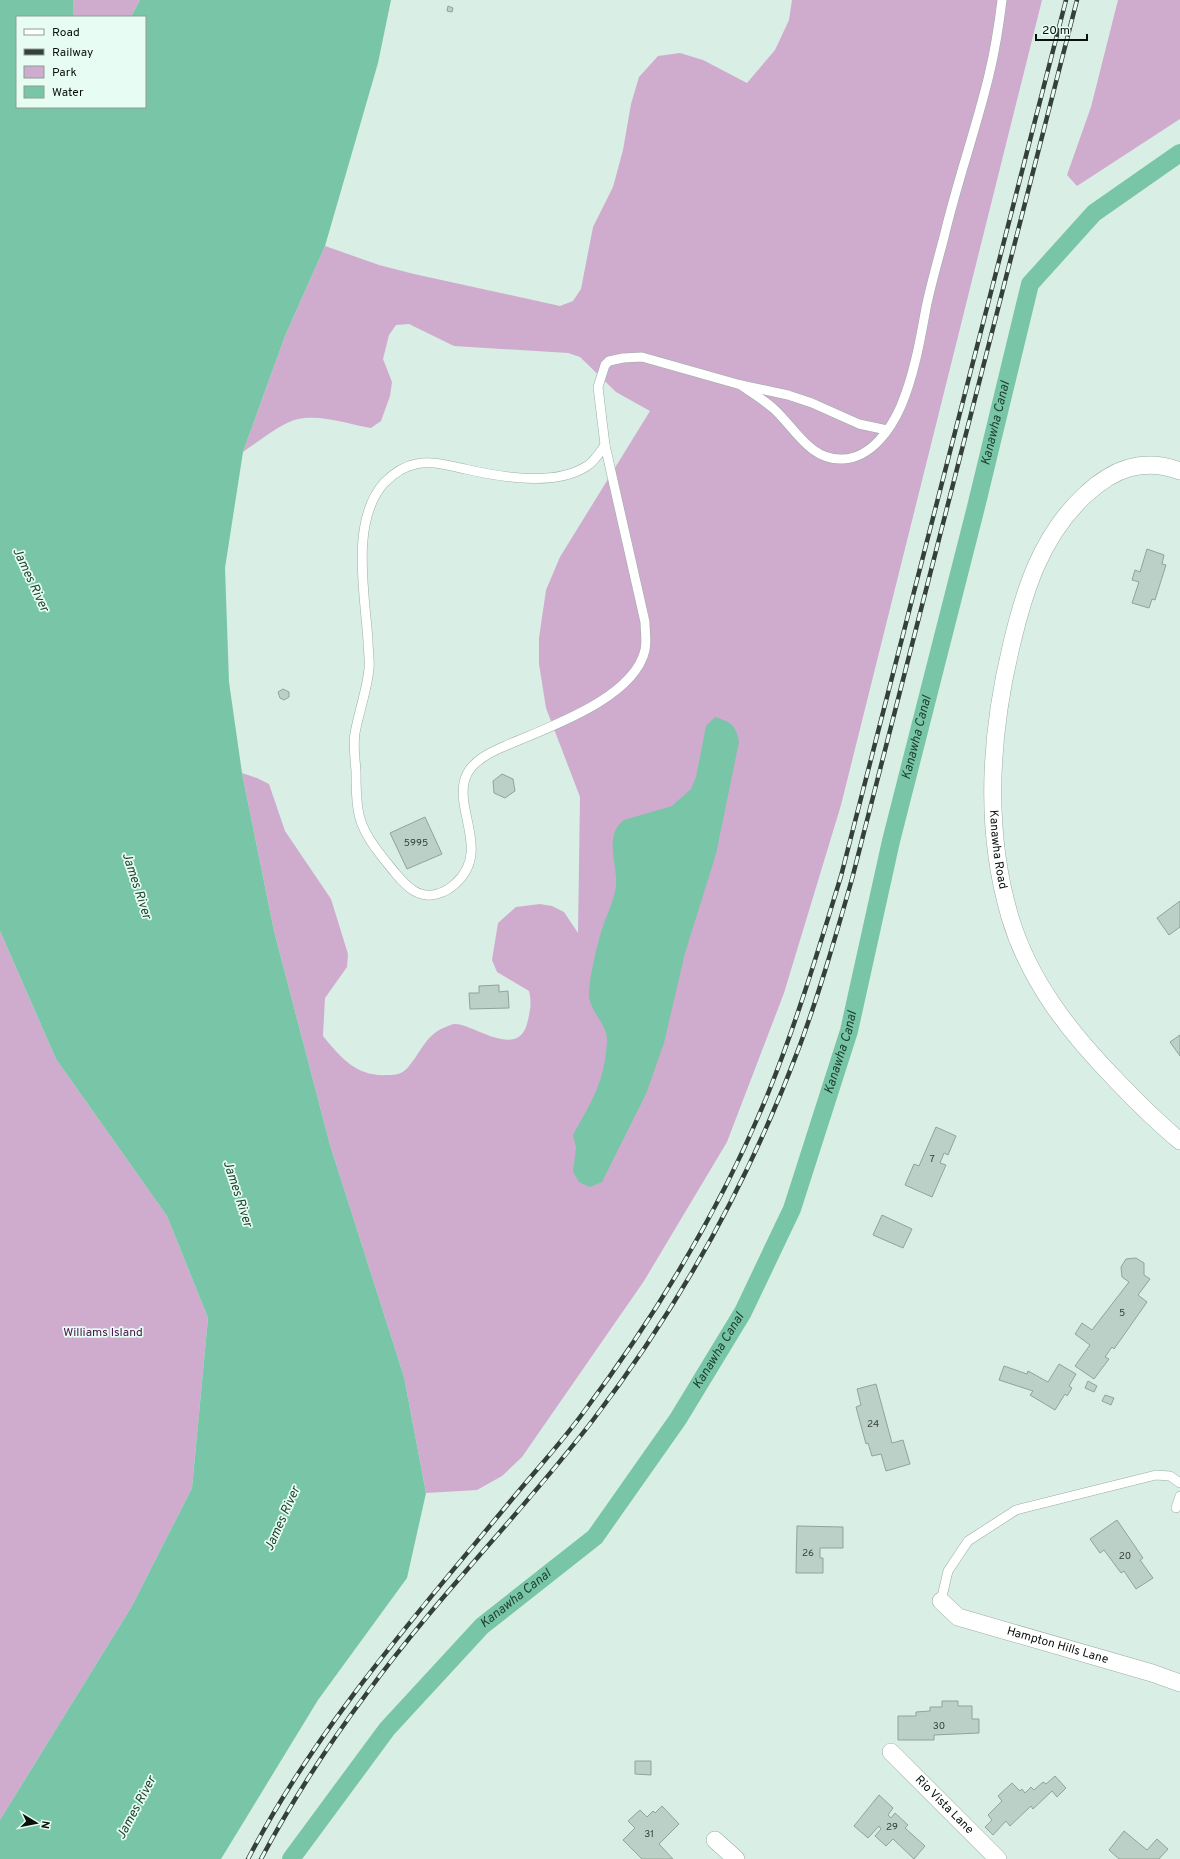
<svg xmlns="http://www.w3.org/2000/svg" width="1180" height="1859" font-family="Overpass,sans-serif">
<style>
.green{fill:#cfacce}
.water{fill:#79c5a7}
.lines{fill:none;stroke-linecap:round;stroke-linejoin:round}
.canal{stroke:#79c5a7;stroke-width:18}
.building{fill:#bbd0c6;stroke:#90a49b}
.service-casing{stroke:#9aaea5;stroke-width:10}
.minor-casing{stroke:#9aaea5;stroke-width:18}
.service{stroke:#fff;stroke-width:9}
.minor{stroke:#fff;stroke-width:17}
.rail-casing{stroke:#36403b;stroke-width:4.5}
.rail{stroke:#e7fcf2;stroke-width:3;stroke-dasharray:9;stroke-linecap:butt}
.labels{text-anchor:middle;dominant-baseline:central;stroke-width:3.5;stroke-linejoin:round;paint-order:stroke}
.number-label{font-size:10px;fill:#36403b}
.street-label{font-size:12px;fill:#09100d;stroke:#e7fcf2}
.park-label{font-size:12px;fill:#4b114e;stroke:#e7fcf2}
.water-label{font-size:13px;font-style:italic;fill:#1a3d30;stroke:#e7fcf2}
</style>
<rect width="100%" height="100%" fill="#d9eee5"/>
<g class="green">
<path d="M73 0H140L131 17H73Z"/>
<path d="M792 0H1042L841 805 784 993 727 1142 644 1281 522 1457 502 1476 477 1490 426 1493 404 1377 330 1145 274 931 242 773 257 778 269 784 285 831 331 899 348 954 347 967 325 998 323 1036C342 1059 357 1077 388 1075 397 1075 403 1074 409 1066 421 1052 427 1033 446 1027 448 1026 452 1024 455 1024 472 1023 517 1060 527 1024 530 1012 532 1003 529 991L497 972 492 960 498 923 516 907 540 904 552 906 564 912 578 933 580 797 546 708 539 664V638L546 590 560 557 650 411 616 392 580 357 568 353 454 346 409 324 396 325 389 335 383 359 392 382 390 396 381 421 371 428C349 424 321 414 298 419 281 423 258 442 243 452L285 336 325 246 379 265 414 274 560 306 573 301 581 289 593 227 613 187 623 150 631 104 639 77 658 56 680 53 703 60 747 83 775 50 789 20Z"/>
<path d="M1118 0H1180V119L1077 186 1067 175 1091 107Z"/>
<path d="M0 931 56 1059 167 1216 208 1318 192 1488 132 1606 0 1820Z"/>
</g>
<g class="water">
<path d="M0 0H73V17H17V107H145V17H131L140 0H391L378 63 325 246 285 336 243 452 225 568 229 682 242 773 274 931 330 1145 404 1377 426 1493 407 1578 318 1700 221 1859H0V1820L132 1606 192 1488 208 1318 167 1216 56 1059 0 931Z"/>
<path d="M715 717C731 722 736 725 739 742L716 854 685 953 664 1043 646 1094 602 1182 590 1187 579 1182 573 1172 576 1147 573 1135C582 1118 593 1101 599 1083 604 1071 606 1054 607 1042 608 1024 589 1012 589 994 589 978 598 941 603 926 608 912 614 900 616 886 618 865 603 835 624 820L672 806 691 789 696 777 706 726Z"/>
</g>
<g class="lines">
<path class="canal" id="s1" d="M291 1859 387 1729 482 1626 595 1537 678 1419 743 1312 792 1209 849 1031 891 841 976 507 1030 284 1094 213 1180 153"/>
</g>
<g class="building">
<path d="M448 6 453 8 452 12 447 11Z"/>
<path d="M1147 549 1164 555 1162 564 1166 565 1155 600 1152 599 1149 608 1132 603 1139 582 1132 580 1135 570 1140 572Z"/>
<path d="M283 689 289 692V697L284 700 280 698 278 692Z"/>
<path d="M502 774 513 779 515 791 505 798 494 793 493 781Z"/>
<path d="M425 817 442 854 407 869 390 833Z"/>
<path d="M1180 901V927L1169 935 1157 918Z"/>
<path d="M499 985V992L508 991 509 1008 470 1009 469 993H479V986Z"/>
<path d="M1180 1035V1056L1170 1042Z"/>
<path d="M936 1127 956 1136 948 1155 944 1153 940 1163 946 1165 932 1197 905 1185 914 1164 919 1166Z"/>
<path d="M882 1215 912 1229 903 1248 873 1235Z"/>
<path d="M1136 1258 1144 1263V1275L1150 1279 1138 1295 1147 1302 1114 1349 1112 1347 1105 1357 1109 1359 1094 1379 1075 1366 1090 1345 1075 1334 1082 1323 1092 1330 1129 1282 1122 1277 1121 1267 1126 1259Z"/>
<path d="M1059 1364 1076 1374 1069 1386 1072 1388 1067 1396 1065 1394 1055 1410 1030 1395 1033 1391 999 1380 1004 1366 1027 1374 1028 1371 1048 1382Z"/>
<path d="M1088 1381 1097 1386 1094 1392 1085 1388Z"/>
<path d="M876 1384 892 1443 903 1440 910 1464 886 1471 881 1454 872 1456 868 1443 866 1444 856 1407 861 1405 857 1389Z"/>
<path d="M1105 1395 1114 1398 1111 1405 1102 1401Z"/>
<path d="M1117 1520 1143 1558 1140 1560 1153 1578 1136 1589 1124 1571 1121 1573 1104 1550 1100 1553 1090 1539Z"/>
<path d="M797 1526 843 1527V1548H820V1558H823V1573H796Z"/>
<path d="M942 1701H958V1706H972V1719H979V1733L934 1735V1740H898V1716H916V1712L930 1711V1707H942Z"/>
<path d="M635 1761H651V1775L635 1774Z"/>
<path d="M1055 1776 1066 1788 1057 1797 1052 1791 1033 1809 1031 1806 1010 1826 1006 1821 993 1835 985 1827 992 1820 988 1815 1002 1801 998 1796 1012 1783 1020 1791 1022 1789 1025 1793 1031 1787 1034 1790 1043 1782 1046 1784Z"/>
<path d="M879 1795 893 1808 888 1815 891 1818 895 1813 908 1825 905 1828 925 1846 914 1859 893 1839 886 1846 875 1836 881 1829 879 1826 868 1838 854 1826Z"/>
<path d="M662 1806 679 1824 659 1844 673 1859H642L623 1840 635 1828 628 1821 640 1810 647 1817 653 1811 655 1813Z"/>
<path d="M1124 1831 1147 1850 1157 1839 1168 1849 1159 1859H1119L1109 1850Z"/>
</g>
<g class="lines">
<defs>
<g id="service">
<path d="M741 385C752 393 764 400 774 409 795 428 810 461 843 459 871 458 891 429 901 406 914 375 920 341 926 308 931 284 938 260 944 237 957 182 976 129 989 75 995 50 999 25 1002 0"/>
<path d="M605 445 645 622C645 631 647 641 645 650 634 699 546 728 505 746 491 752 474 760 467 774 451 807 492 850 456 883 451 888 444 892 437 894 419 899 407 887 396 874 381 855 361 834 358 809 356 797 356 783 356 771 355 758 353 745 355 733 359 711 367 690 369 669 370 660 368 650 368 641 365 594 350 521 384 483 393 474 404 466 416 464 432 460 449 466 465 469 500 477 555 487 587 466 595 461 600 452 605 445Z"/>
<path d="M605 445 598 387 605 365 609 361 623 358 642 357 741 385 788 395 812 403 859 424 887 430"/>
<path d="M1176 1508 1180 1496"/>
<path d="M941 1601 948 1571 968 1541 1016 1510 1156 1475 1170 1476 1180 1483"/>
</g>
<g id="minor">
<path id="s2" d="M1180 471C1142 457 1113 469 1085 495 1041 536 1024 591 1011 647 990 735 984 829 1010 917 1029 981 1070 1033 1116 1080 1136 1101 1157 1122 1180 1141"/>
<path id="s3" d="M941 1601 958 1617 1152 1673 1180 1683"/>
<path id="s4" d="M891 1752 998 1859"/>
<path d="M715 1840 736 1859"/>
</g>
</defs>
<use href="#service" class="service-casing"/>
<use href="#minor" class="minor-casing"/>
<use href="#service" class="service"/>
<use href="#minor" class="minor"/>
<defs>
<g id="rail">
<path d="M248 1859C317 1726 418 1613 513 1498 536 1470 561 1443 583 1413 657 1314 723 1205 769 1091 797 1021 819 948 841 876L1066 0"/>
<path d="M261 1859C292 1801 328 1745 367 1693 437 1597 521 1514 593 1420 679 1307 750 1179 800 1045 820 991 836 935 852 879L1077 0"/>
</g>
</defs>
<use href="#rail" class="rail-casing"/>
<use href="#rail" class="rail"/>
</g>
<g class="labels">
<g class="number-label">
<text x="416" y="843">5995</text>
<text x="932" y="1159">7</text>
<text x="1122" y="1313">5</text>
<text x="873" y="1424">24</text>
<text x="808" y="1553">26</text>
<text x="1125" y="1556">20</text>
<text x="939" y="1726">30</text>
<text x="892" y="1827">29</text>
<text x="649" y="1834">31</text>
</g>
<g class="street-label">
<text stroke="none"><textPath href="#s2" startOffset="480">Kanawha Road</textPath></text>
<text stroke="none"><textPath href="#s3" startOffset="127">Hampton Hills Lane</textPath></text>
<text stroke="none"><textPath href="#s4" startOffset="75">Rio Vista Lane</textPath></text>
</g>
<g class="park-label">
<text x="103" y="1333">Williams Island</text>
</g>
<g class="water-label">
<text stroke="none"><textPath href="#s1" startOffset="1641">Kanawha Canal</textPath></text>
<text transform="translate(30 580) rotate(65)">James River</text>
<text stroke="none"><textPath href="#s1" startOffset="1317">Kanawha Canal</textPath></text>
<text transform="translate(136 886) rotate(72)">James River</text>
<text stroke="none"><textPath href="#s1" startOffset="993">Kanawha Canal</textPath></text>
<text transform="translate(237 1194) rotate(72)">James River</text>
<text stroke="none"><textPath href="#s1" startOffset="669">Kanawha Canal</textPath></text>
<text transform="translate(283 1519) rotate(-66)">James River</text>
<text stroke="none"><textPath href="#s1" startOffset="345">Kanawha Canal</textPath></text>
<text transform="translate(137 1808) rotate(-62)">James River</text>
</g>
</g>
<rect x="16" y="16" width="130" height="92" fill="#e7fcf2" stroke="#8e9e96"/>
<rect x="24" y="29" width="20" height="6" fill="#ffffff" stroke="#8e9e96"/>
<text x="52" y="36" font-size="12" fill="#09100d">Road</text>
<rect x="24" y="49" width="20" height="6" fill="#36403b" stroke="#8e9e96"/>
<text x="52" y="56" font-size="12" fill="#09100d">Railway</text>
<rect x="24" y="66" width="20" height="12" fill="#cfacce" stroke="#8e9e96"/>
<text x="52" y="76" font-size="12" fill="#09100d">Park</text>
<rect x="24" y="86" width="20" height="12" fill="#79c5a7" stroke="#8e9e96"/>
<text x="52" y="96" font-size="12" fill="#09100d">Water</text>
<g transform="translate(36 1823) rotate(100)" stroke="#e7fcf2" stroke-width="3" paint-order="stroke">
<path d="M0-3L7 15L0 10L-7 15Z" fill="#09100d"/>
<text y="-6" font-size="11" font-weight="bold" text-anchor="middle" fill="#09100d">N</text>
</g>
<path d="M1036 34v6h51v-6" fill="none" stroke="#09100d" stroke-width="2"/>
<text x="1042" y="34" font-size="12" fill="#09100d" stroke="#e7fcf2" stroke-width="3" paint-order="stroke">20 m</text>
</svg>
